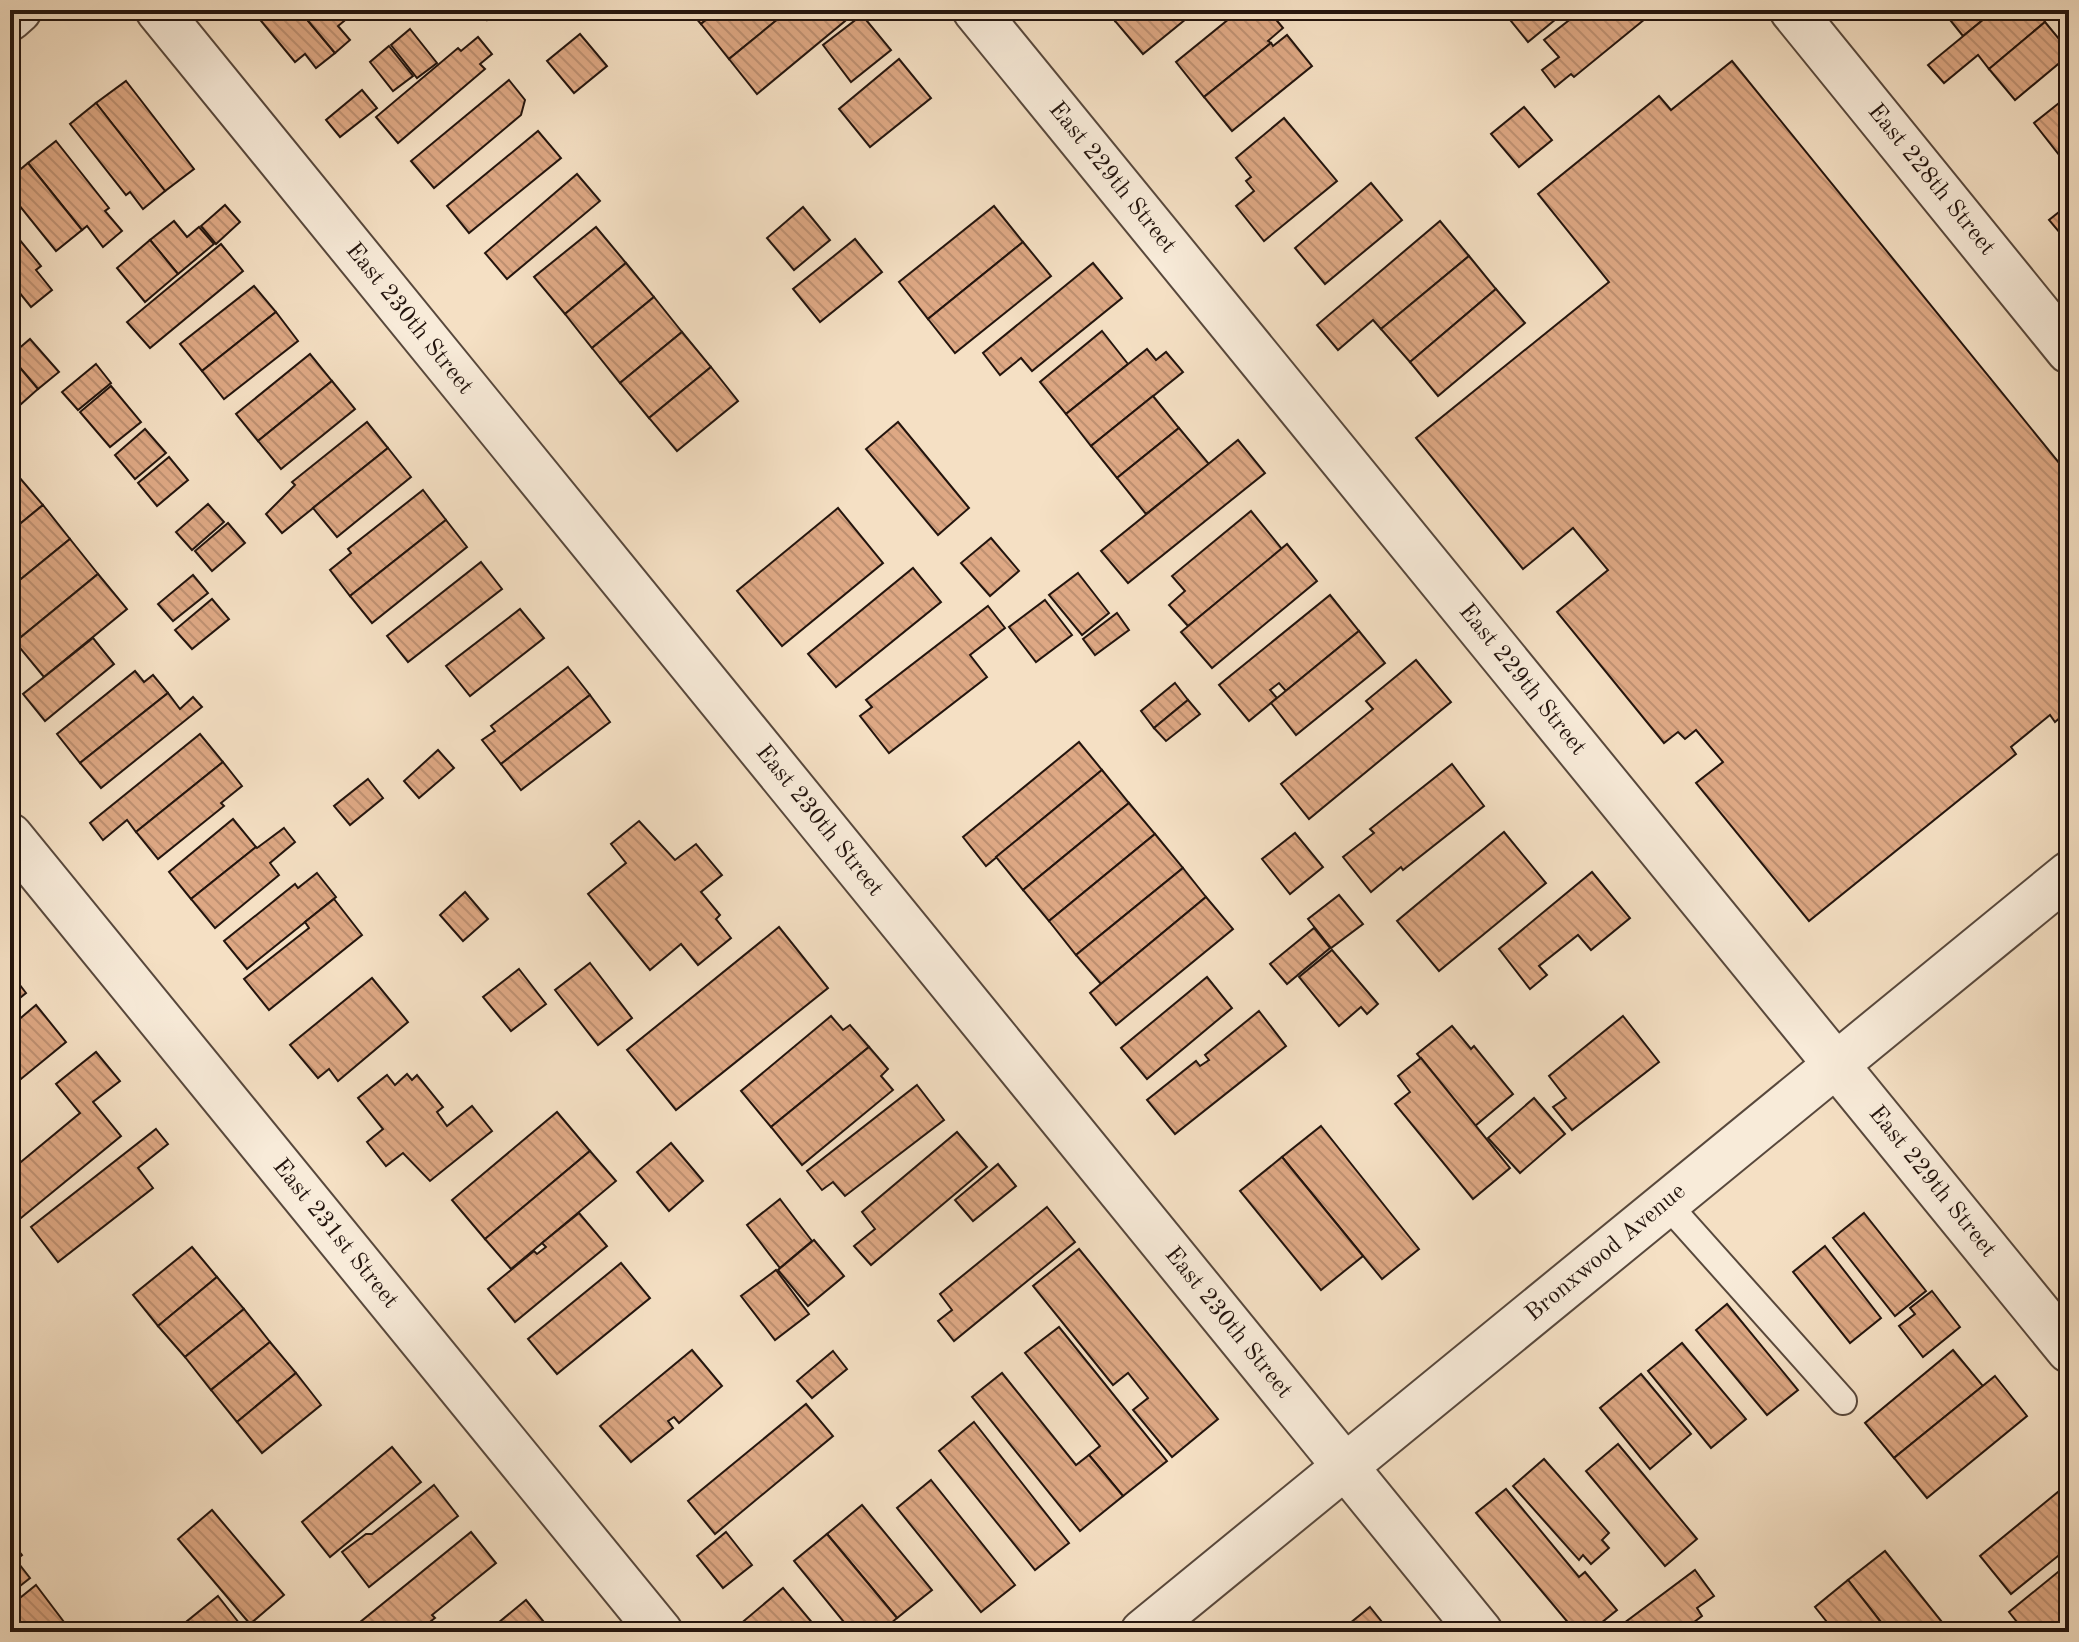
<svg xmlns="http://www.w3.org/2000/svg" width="2079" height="1642" font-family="'Old Standard TT',serif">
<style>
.building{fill:url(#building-back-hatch);stroke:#24150e;stroke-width:2}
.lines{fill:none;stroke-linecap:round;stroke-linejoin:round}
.service-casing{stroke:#58483c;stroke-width:30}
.minor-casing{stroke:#58483c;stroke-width:48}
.tertiary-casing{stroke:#58483c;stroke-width:48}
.service{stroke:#f8ebd9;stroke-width:26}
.minor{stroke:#f8ebd9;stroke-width:44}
.tertiary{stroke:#f8ebd9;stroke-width:44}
.labels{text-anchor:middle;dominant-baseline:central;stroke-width:8;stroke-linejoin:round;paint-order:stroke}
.street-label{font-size:24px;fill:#24150e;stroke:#f8ebd9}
</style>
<defs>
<pattern id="building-back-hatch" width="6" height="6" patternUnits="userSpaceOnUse" patternTransform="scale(2)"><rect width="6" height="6" fill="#dea884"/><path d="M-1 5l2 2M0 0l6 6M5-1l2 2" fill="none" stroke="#be9071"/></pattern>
</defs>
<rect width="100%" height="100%" fill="#f5e0c4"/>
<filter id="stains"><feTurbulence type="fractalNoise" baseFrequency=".0025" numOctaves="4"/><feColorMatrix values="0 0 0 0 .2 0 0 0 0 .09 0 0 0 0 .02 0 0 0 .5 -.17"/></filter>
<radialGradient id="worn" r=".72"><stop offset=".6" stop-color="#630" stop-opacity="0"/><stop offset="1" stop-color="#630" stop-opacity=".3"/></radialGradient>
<g class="building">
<path d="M252 10H299L335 53 316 68 305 54 295 62Z"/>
<path d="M299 10H345L350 16 338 26 350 40 335 53Z"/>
<path d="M478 10H499L487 20Z"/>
<path d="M689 10H718L701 24Z"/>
<path d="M718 10H789L729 59 701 24Z"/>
<path d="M789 10H836L845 21 757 94 729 59Z"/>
<path d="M1107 10H1129L1115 21Z"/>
<path d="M1129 10H1197L1143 54 1115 21Z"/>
<path d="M1240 10 1246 13 1250 10H1268L1283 28 1268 41 1271 43 1204 97 1176 62Z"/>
<path d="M1502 10H1567L1528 42Z"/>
<path d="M1582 10H1656L1574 77 1571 74 1555 87 1542 70 1559 57 1544 40Z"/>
<path d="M1942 10H1995L1963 36Z"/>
<path d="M1995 10H2036L2045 22 1989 69 1978 55 1944 83 1928 65Z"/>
<path d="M862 15 891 50 851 82 823 45Z"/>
<path d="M2045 22 2069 51V55L2015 100 1989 69Z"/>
<path d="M410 29 437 63 417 78 391 45Z"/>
<path d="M580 34 607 66 574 93 547 61Z"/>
<path d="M1287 35 1312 66 1232 131 1204 97 1271 43 1273 46Z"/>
<path d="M478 37 492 54 480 64 485 69 398 143 376 117 458 48 461 51Z"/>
<path d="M389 46 413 76 393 91 370 62Z"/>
<path d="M899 59 931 98 870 147 839 109Z"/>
<path d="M1732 61 2069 475V710L2055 722 2050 715 2011 747 2016 754 1809 921 1696 783 1723 762 1696 730 1685 739 1678 732 1664 743 1557 612 1608 570 1573 528 1523 569 1416 438 1609 282 1538 194 1659 96 1671 110Z"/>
<path d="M509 80 525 100 521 115 434 188 411 161Z"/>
<path d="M126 81 194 169 165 191 96 103Z"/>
<path d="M362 90 377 108 340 137 326 120Z"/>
<path d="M2069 95V149L2060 156 2034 123Z"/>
<path d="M96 103 165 191 143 209 130 192 126 195 70 124Z"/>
<path d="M1524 107 1552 140 1519 167 1491 134Z"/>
<path d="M1284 118 1337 181 1264 241 1236 206 1254 191 1246 181 1251 177 1236 158Z"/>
<path d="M538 131 561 158 469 233 447 206Z"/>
<path d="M56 141 109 208 105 211 122 231 103 247 87 226 82 230 28 163Z"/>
<path d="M2069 149V167L2060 156Z"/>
<path d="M28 163 82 230 56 251 10 194V178Z"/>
<path d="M577 174 600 201 507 279 485 253Z"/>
<path d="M1371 183 1402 220 1325 284 1295 248Z"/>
<path d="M2069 204V236L2065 239 2049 220Z"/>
<path d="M225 205 240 222 216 244 201 226Z"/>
<path d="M994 206 1023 242 928 319 899 282Z"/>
<path d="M803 207 830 240 794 270 767 238Z"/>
<path d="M174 221 187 237 199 227 214 244 178 274 150 240Z"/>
<path d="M1440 221 1469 256 1381 329 1373 320 1338 350 1317 325Z"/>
<path d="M596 227 626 263 565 314 534 277Z"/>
<path d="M10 228 41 266 36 270 52 290 31 307 10 281Z"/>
<path d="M855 239 882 272 820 322 793 289Z"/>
<path d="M150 240 178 274 145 302 117 268Z"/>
<path d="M1023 242 1051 276 955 353 928 319Z"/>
<path d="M221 244 243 271 150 348 127 322Z"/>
<path d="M1469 256 1496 289 1410 362 1381 329Z"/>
<path d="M626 263 654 297 592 348 565 314Z"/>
<path d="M1093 263 1122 298 1032 371 1021 358 1000 375 983 353Z"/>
<path d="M254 286 276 312 202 371 180 344Z"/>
<path d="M1496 289 1525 323 1438 396 1410 362Z"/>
<path d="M654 297 682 332 620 383 592 348Z"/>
<path d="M276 312 298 341 224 399 202 371Z"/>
<path d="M1102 331 1128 364 1066 414 1040 382Z"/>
<path d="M682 332 711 367 649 418 620 383Z"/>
<path d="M30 339 59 372 38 389 10 356Z"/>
<path d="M1147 349 1156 360 1166 352 1183 372 1091 446 1066 414Z"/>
<path d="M310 354 332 381 258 441 236 414Z"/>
<path d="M10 356 38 389 20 405 10 393Z"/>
<path d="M96 364 111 383 78 410 62 392Z"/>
<path d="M711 367 738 401 677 451 649 418Z"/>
<path d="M332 381 355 409 281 469 258 441Z"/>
<path d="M111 386 141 422 110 447 80 412Z"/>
<path d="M1153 396 1179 428 1117 478 1091 446Z"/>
<path d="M367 422 388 448 282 533 266 514 295 485 292 482Z"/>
<path d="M898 422 969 508 938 535 866 449Z"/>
<path d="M1179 428 1209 464 1146 514 1117 478Z"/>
<path d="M145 429 166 453 135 479 115 455Z"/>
<path d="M1238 440 1265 473 1128 583 1101 551Z"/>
<path d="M388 448 411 477 337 537 313 508Z"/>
<path d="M169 457 188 480 157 506 138 483Z"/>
<path d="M13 470 43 505 10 532V473Z"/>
<path d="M423 490 446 520 350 596 330 570 351 553 348 549Z"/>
<path d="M208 504 224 522 192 550 176 532Z"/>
<path d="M43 505 70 539 10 588V532Z"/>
<path d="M838 508 883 563 782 646 737 591Z"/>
<path d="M1251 511 1282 549 1188 626 1169 605 1185 591 1172 576Z"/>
<path d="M446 520 467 547 372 623 350 596Z"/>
<path d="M228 523 245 543 212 571 195 551Z"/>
<path d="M991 538 1019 571 990 596 961 563Z"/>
<path d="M70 539 98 574 15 642 10 635V588Z"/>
<path d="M1287 544 1317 581 1212 668 1181 632Z"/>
<path d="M481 562 502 589 408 662 387 636Z"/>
<path d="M913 568 941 602 836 687 808 654Z"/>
<path d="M1078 573 1109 613 1082 635 1049 595Z"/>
<path d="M98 574 127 609 44 677 15 642Z"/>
<path d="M193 575 208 593 173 621 158 604Z"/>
<path d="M1330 595 1359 631 1286 691 1279 683 1270 690 1277 698 1249 721 1219 685Z"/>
<path d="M212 599 229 619 192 649 175 630Z"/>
<path d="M1045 600 1072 635 1036 662 1009 627Z"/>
<path d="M988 606 1005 628 970 655 987 677 889 753 860 716 872 707 866 700Z"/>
<path d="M520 609 544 638 470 696 446 666Z"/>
<path d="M1117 613 1129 630 1095 655 1083 639Z"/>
<path d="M1359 631 1385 663 1296 735 1271 703Z"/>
<path d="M93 638 114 664 45 721 23 694Z"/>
<path d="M1416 660 1451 702 1309 819 1281 784 1373 709 1366 701Z"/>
<path d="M568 667 590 695 501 764 482 740 495 731 491 726Z"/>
<path d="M135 671 144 682 153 675 168 693 80 763 57 734Z"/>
<path d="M1175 683 1188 700 1154 728 1141 711Z"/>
<path d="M168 693 180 709 193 697 202 707 101 788 80 763Z"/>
<path d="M590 695 610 722 521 790 501 764Z"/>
<path d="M1188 700 1200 714 1166 741 1154 728Z"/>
<path d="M200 734 223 762 136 832 127 820 103 840 90 823Z"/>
<path d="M1079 742 1102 770 986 866 963 837Z"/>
<path d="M438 750 454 768 419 798 404 781Z"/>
<path d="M223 762 242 786 221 803 224 806 158 859 136 832Z"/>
<path d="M1452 764 1484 806 1403 870 1401 867 1371 892 1343 857 1374 833 1370 829Z"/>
<path d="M1102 770 1129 803 1023 890 996 857Z"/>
<path d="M368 779 383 798 350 825 334 806Z"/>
<path d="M1129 803 1155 834 1049 921 1023 890Z"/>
<path d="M233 819 256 847 191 899 169 872Z"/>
<path d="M639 821 675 860 696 844 722 875 701 892 720 915 716 919 731 938 698 965 681 944 650 970 588 894 626 863 611 844Z"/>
<path d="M284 828 295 842 270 863 279 875 215 928 191 899 256 847 257 848Z"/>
<path d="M1504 832 1546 883 1439 971 1397 921Z"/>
<path d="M1295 833 1323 867 1290 894 1262 859Z"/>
<path d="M1155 834 1183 868 1076 955 1049 921Z"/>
<path d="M1183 868 1206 897 1101 984 1076 955Z"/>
<path d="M1592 872 1630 918 1591 950 1578 935 1539 966 1547 975 1530 989 1499 949Z"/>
<path d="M317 873 336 897 247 969 224 941 295 884 298 888Z"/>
<path d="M465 892 488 919 463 941 440 915Z"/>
<path d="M1339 895 1363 924 1331 948 1308 919Z"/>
<path d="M1206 897 1233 929 1116 1025 1090 993Z"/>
<path d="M334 899 362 935 269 1010 244 979 309 928 305 922Z"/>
<path d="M779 927 828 988 676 1110 627 1050Z"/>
<path d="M1314 928 1330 948 1287 984 1270 964Z"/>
<path d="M1332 950 1378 1004 1367 1014 1361 1007 1339 1026 1299 977Z"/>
<path d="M590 963 632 1018 598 1045 555 990Z"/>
<path d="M519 969 546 1004 511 1031 483 997Z"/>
<path d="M10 972 26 993 10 1006Z"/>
<path d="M1207 977 1232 1008 1147 1079 1121 1048Z"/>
<path d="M372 978 408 1022 338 1081 329 1069 318 1078 290 1045Z"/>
<path d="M36 1005 66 1042 10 1088V1027Z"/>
<path d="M1259 1011 1286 1046 1175 1134 1147 1100 1196 1061 1200 1066 1209 1060 1205 1055Z"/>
<path d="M831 1016 843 1030 850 1025 869 1047 771 1127 741 1091Z"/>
<path d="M1623 1016 1659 1062 1572 1130 1553 1107 1566 1098 1549 1076Z"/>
<path d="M1452 1026 1471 1049 1474 1046 1513 1094 1475 1126 1417 1054Z"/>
<path d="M869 1047 888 1069 881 1076 893 1090 802 1165 771 1127Z"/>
<path d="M96 1052 120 1081 93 1102 121 1136 10 1227V1171L80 1113 56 1084Z"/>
<path d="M1421 1058 1510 1168 1473 1199 1395 1104 1410 1092 1398 1076Z"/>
<path d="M407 1074 412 1080 417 1075 443 1107 437 1112 447 1126 472 1106 492 1131 430 1181 403 1153 386 1166 367 1142 383 1129 358 1098 387 1075 395 1085Z"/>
<path d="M917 1085 944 1120 845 1196 833 1182 822 1190 807 1171Z"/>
<path d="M1534 1098 1565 1134 1520 1173 1488 1138Z"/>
<path d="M557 1112 590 1151 485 1239 452 1200Z"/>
<path d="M1321 1126 1419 1249 1382 1279 1282 1157Z"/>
<path d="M156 1129 168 1144 138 1168 153 1188 58 1262 31 1227Z"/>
<path d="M957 1132 987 1167 871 1265 854 1246 875 1229 862 1212Z"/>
<path d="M671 1143 703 1181 669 1211 637 1172Z"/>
<path d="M590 1151 616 1181 511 1269 485 1239Z"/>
<path d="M1282 1157 1363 1256 1321 1290 1240 1191Z"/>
<path d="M998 1164 1016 1186 973 1221 955 1200Z"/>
<path d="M780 1199 812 1241 780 1268 747 1225Z"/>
<path d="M1047 1207 1075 1242 954 1341 938 1321 952 1310 940 1294Z"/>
<path d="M579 1213 607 1246 515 1322 488 1289 534 1251 537 1254 546 1247 542 1243Z"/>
<path d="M1864 1213 1926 1291 1895 1316 1833 1238Z"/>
<path d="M814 1240 844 1276 808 1306 778 1270Z"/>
<path d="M1825 1246 1881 1318 1850 1343 1793 1272Z"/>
<path d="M192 1247 217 1277 158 1326 133 1295Z"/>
<path d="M1079 1249 1218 1419 1172 1457 1133 1410 1148 1398 1128 1373 1113 1385 1033 1286Z"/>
<path d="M621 1263 650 1298 557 1374 528 1339Z"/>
<path d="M776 1270 809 1314 775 1340 741 1296Z"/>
<path d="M217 1277 244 1309 185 1357 158 1326Z"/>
<path d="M1932 1291 1960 1327 1923 1357 1899 1326 1915 1314 1910 1308Z"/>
<path d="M1727 1304 1798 1390 1767 1415 1696 1330Z"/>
<path d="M244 1309 270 1342 211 1390 185 1357Z"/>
<path d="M1059 1327 1167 1461 1123 1496 1089 1455 1100 1446 1025 1353Z"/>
<path d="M270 1342 296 1373 237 1422 211 1390Z"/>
<path d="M1682 1343 1746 1419 1711 1448 1648 1371Z"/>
<path d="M692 1350 722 1386 679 1423 674 1417 668 1421 673 1428 631 1462 600 1426Z"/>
<path d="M1953 1350 1983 1386 1894 1458 1865 1423Z"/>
<path d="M833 1351 847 1369 812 1398 797 1381Z"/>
<path d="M296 1373 321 1405 262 1453 237 1422Z"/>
<path d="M1002 1373 1076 1465 1089 1455 1123 1496 1080 1531 972 1397Z"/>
<path d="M1641 1374 1691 1434 1650 1469 1600 1408Z"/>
<path d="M1995 1376 2027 1416 1927 1498 1894 1458Z"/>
<path d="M806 1404 833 1436 715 1534 688 1501Z"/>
<path d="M974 1422 1069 1543 1035 1570 939 1451Z"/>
<path d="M1618 1444 1697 1539 1665 1566 1586 1471Z"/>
<path d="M392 1447 421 1482 330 1557 302 1522Z"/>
<path d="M1544 1459 1609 1533 1602 1540 1609 1548 1591 1564 1583 1555 1579 1560 1513 1486Z"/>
<path d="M931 1480 1015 1585 981 1612 897 1508Z"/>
<path d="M434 1485 458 1516 369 1587 342 1552 366 1534H372Z"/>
<path d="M2064 1487 2069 1493V1547L2011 1594 1980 1556Z"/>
<path d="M1506 1489 1579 1577 1585 1572 1617 1610 1590 1632H1576L1476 1513Z"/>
<path d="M862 1505 932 1590 897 1618 827 1534Z"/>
<path d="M212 1510 284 1595 250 1624 178 1539Z"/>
<path d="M471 1532 496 1563 432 1615 435 1618 417 1632H366L359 1623Z"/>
<path d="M726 1532 752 1565 723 1588 697 1556Z"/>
<path d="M827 1534 897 1618 881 1632H852L794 1561Z"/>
<path d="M10 1540 22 1555 16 1560 30 1578 10 1594Z"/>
<path d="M1885 1551 1950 1632H1889L1848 1580Z"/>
<path d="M2069 1563V1623L2058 1632H2025L2009 1612Z"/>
<path d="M1695 1570 1714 1596 1697 1608 1702 1616 1681 1632H1612Z"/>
<path d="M1848 1580 1883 1625 1874 1632H1835L1815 1607Z"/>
<path d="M36 1585 64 1622 51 1632H10V1606Z"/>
<path d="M783 1588 820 1632H745L739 1625Z"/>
<path d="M218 1596 243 1628 238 1632H194L186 1622Z"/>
<path d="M526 1600 552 1632H487Z"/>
<path d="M1370 1607 1390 1632H1339Z"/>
</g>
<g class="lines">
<defs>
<path id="service" d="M1666 1203 1843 1401"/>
<g id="minor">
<path d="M158 10 1480 1632"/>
<path d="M975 10 2069 1350"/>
<path d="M1792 10 2069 351"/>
<path d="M10 18 19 10"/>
<path d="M10 836 660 1632"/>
</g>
<path id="tertiary" d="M1143 1632 2069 874"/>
</defs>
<use href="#service" class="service-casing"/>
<use href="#minor" class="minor-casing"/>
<use href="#tertiary" class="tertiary-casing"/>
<use href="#service" class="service"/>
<use href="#minor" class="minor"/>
<use href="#tertiary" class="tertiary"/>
</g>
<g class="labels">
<g class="street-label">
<text transform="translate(1112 178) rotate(51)">East 229th Street</text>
<text transform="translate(1931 180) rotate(51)">East 228th Street</text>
<text transform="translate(409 319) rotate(51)">East 230th Street</text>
<text transform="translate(1522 680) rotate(51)">East 229th Street</text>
<text transform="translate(819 821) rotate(51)">East 230th Street</text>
<text transform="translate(1932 1182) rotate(51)">East 229th Street</text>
<text transform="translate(335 1234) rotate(51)">East 231st Street</text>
<text transform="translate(1606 1253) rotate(-40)">Bronxwood Avenue</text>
<text transform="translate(1228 1323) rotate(51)">East 230th Street</text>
</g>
</g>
<rect width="2079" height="1642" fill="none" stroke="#f5e0c4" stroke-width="40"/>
<rect x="12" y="12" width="2055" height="1618" fill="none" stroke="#24150e" stroke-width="4"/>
<rect x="20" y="20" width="2039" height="1602" fill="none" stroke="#24150e" stroke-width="2"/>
<rect width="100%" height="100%" filter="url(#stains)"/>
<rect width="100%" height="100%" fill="url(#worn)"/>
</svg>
